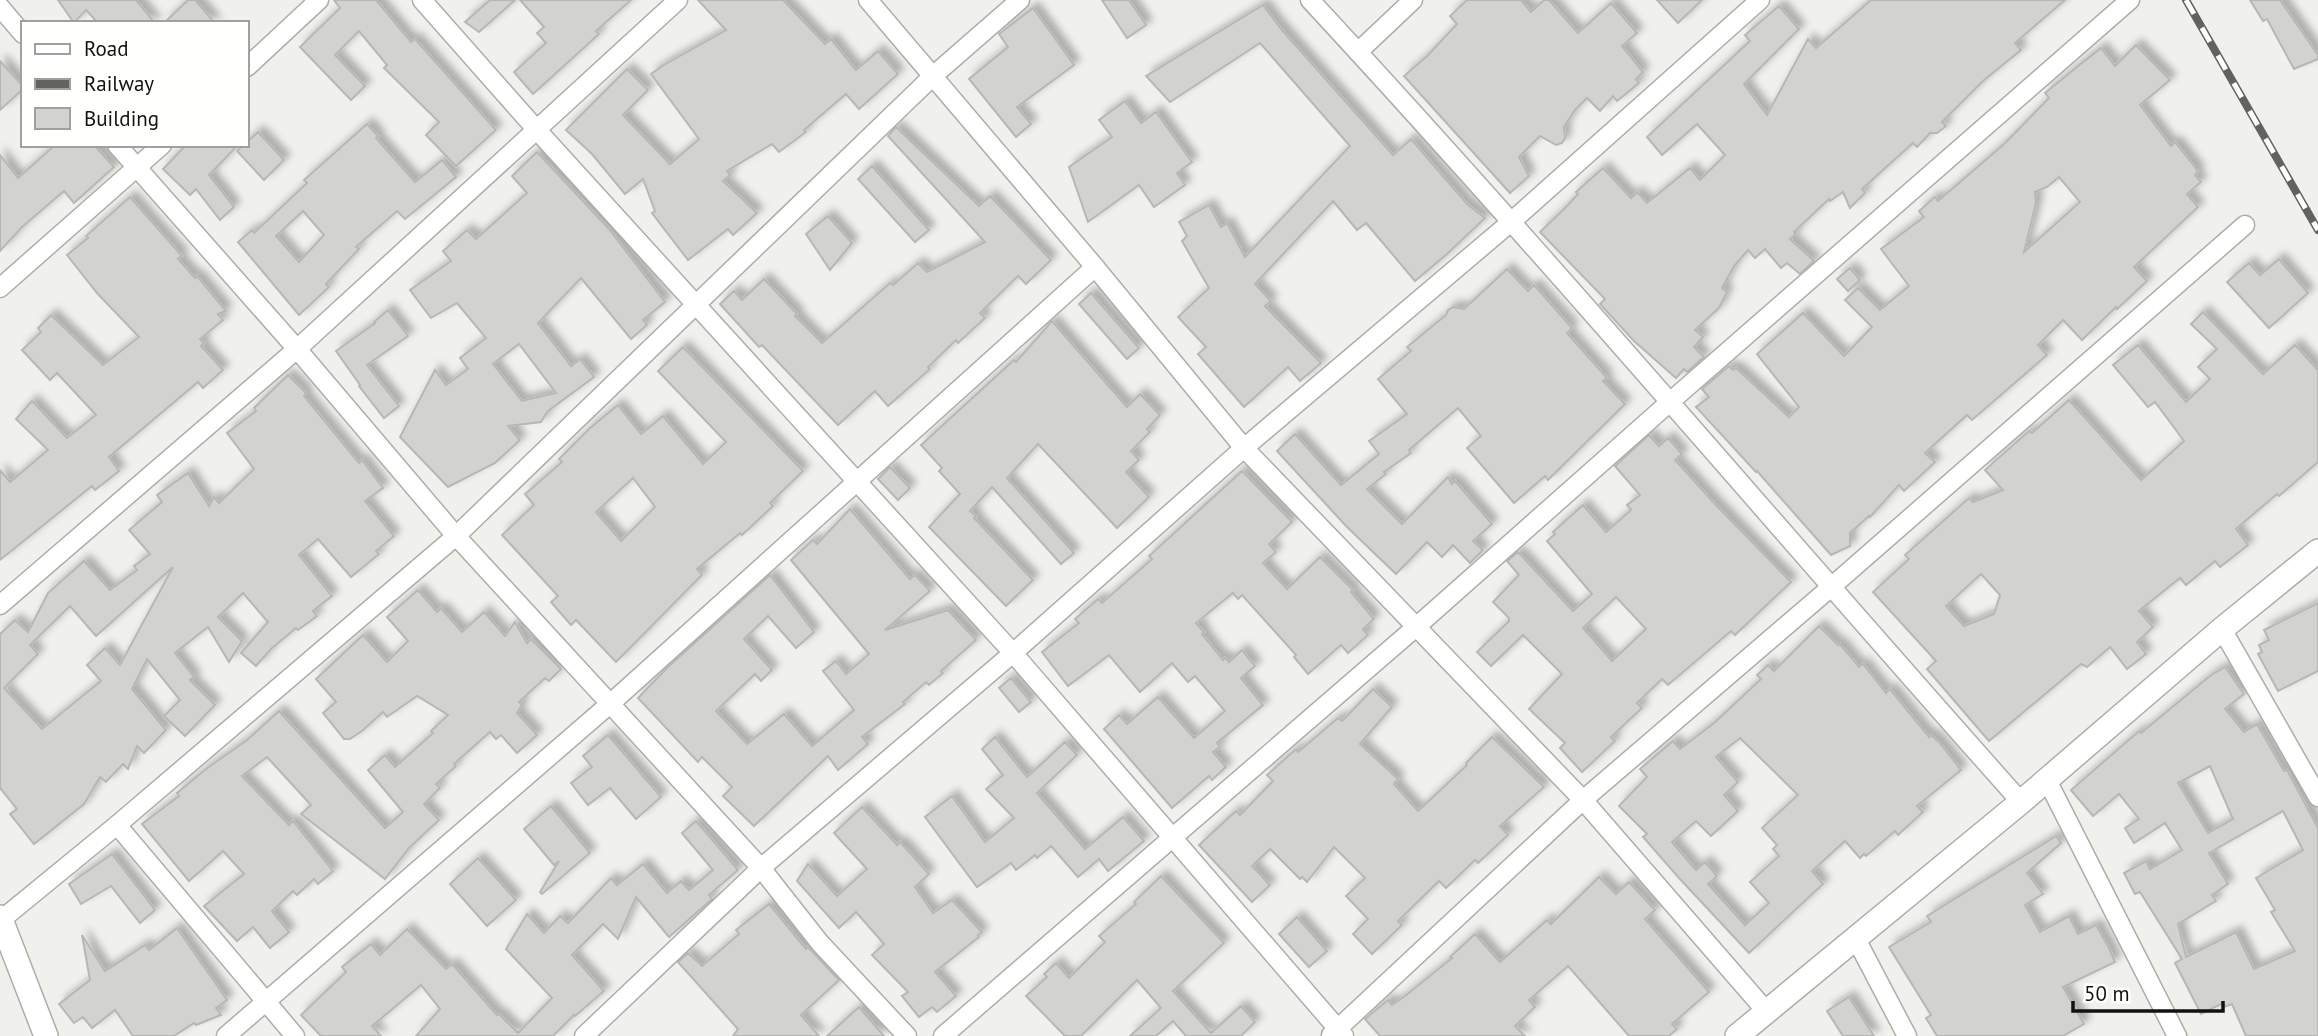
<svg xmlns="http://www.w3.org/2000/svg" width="2318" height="1036" font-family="'PT Sans',sans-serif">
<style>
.building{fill:#d2d2ce;stroke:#b7b7b3;stroke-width:2;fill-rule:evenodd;filter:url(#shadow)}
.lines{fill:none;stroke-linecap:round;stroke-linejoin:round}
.minor-casing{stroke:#adada9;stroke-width:21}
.tertiary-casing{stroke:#adada9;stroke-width:26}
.minor{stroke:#fff;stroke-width:18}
.tertiary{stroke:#fff;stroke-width:23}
.rail-casing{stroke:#626260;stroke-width:8}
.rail{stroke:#fffffe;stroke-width:5;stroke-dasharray:16;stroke-linecap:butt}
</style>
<defs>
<filter id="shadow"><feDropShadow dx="6" dy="-6" stdDeviation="3.5" flood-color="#0004"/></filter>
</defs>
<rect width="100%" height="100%" fill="#f0f0ec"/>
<g class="building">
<path d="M58 0H136L155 23H98L86 10 74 23Z"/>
<path d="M188 0H195L215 23H164Z"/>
<path d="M334 0H376L411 42 415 39 496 130 456 166 426 135 439 122 384 68 387 65 359 31 335 55 365 86 351 100 300 47 340 8Z"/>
<path d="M490 0H515L479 32 465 22Z"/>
<path d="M520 0H631L596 31 599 34 533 94 514 72 546 43 537 33 544 27Z"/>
<path d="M698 0H783L825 44 831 39 856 70 878 51 898 74 859 109 846 94 804 130 806 132 779 152 772 144 727 171 730 175 723 181 757 213 733 235 728 229 688 260 652 213 655 211 643 179 625 194 592 154 566 130 627 69 648 90 623 115 670 164 699 139 651 74 662 66 726 30Z"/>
<path d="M1102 0H1129L1146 25 1127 38Z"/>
<path d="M1467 0H1521L1531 12 1544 0H1549L1578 33 1611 3 1637 33 1622 46 1643 72 1636 79 1639 83 1617 101 1613 96 1600 111 1587 98 1575 110 1564 127 1565 138 1562 143 1556 145 1540 136 1519 157 1529 176 1510 193 1404 76 1427 56 1457 24 1450 16Z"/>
<path d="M1657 0H1702L1678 23Z"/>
<path d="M1871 0H2065L2015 43 2021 50 1983 81 1942 122 1946 126 1937 133H1930L1917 147 1913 143 1862 189 1865 193 1850 208 1843 192 1830 201 1829 199 1794 232 1796 234 1790 239 1814 261 1800 274 1787 263 1781 268 1765 249 1755 258 1748 250 1734 266 1722 288 1727 292 1719 308 1695 330 1703 337 1694 347 1704 357 1687 372 1684 369 1676 378 1634 341 1600 304 1605 299 1540 232 1564 209 1578 194 1576 192 1603 168 1631 198 1637 192 1647 203 1690 168 1700 180 1725 155 1697 124 1662 155 1647 137 1750 41 1745 35 1779 6 1799 29 1744 84 1767 115 1808 39 1816 48Z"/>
<path d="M2250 0H2280L2318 55V59L2294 69 2267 19 2263 21Z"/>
<path d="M1263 5 1282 30 1393 155 1411 139 1467 204 1485 218 1447 254 1415 281 1366 223 1357 230 1333 201 1255 284 1271 301 1265 306 1321 363 1300 381 1288 367 1244 407 1198 354 1206 347 1178 317 1209 288 1182 241 1187 236 1179 222 1209 205 1221 227 1227 223 1245 257 1350 146 1260 43 1170 102 1146 76Z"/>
<path d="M1033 8 1074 65 1017 107 1031 124 1016 137 969 79 1008 47 999 34Z"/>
<path d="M2136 45 2170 80 2140 105 2171 146 2175 142 2198 171 2195 175 2201 182 2187 194 2198 207 2134 267 2147 281 2117 309 2116 307 2082 340 2063 320 2038 345 2047 355 1972 420 1967 415 1925 453 1935 462 1904 491 1899 485 1870 517 1869 516 1850 533V546L1831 555 1757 471 1756 472 1696 407 1709 397 1702 389 1729 366 1733 370 1736 368 1789 417 1799 407 1757 354 1803 313 1844 356 1872 327 1845 300 1858 288 1880 310 1909 286 1881 249 1924 217 1919 211 1935 197 1938 201 2004 144 2049 98 2045 93 2078 66 2101 48 2115 66ZM2059 177 2080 202 2024 252 2036 203 2035 192 2047 187Z"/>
<path d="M0 61 23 86V89L0 110Z"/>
<path d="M1125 101 1141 123 1156 112 1192 162 1177 173 1185 185 1154 207 1139 185 1088 222 1069 167 1112 137 1099 120Z"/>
<path d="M367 124 378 136 376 138 415 182 442 160 456 177 405 219 397 211 356 247 359 249 326 284 329 287 299 315 238 242 252 230 254 233 307 183 304 180ZM303 211 324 235 299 262 276 236Z"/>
<path d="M896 127 979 206 990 196 1051 260 1026 284 1018 276 980 313 985 318 958 343 956 340 928 367 930 369 888 406 875 391 838 425 762 345 759 347 720 304 734 291 742 300 764 279 797 314 795 316 822 343 890 283 893 285 918 263 927 272 985 242 888 136Z"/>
<path d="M258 132 284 160 264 180 237 151 243 145H247V142Z"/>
<path d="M55 145H94L114 167 74 203 64 191 22 227 0 251V155L18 178Z"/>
<path d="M186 145H238L209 175 234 207 220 220 196 189 190 195 163 169Z"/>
<path d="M537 152 609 229 665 302 643 320 647 325 631 339 581 278 538 323 571 366 580 359 594 377 548 411 541 422 508 426 520 440 495 463 448 487 400 437 435 370 446 385 468 369 460 358 486 338 457 303 431 318 410 290 451 261 443 251 467 230 476 239 527 193 512 176ZM519 344 556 393 522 401 493 364Z"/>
<path d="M872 166 929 230 915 242 858 179Z"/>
<path d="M130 197 182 256 178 259 195 278 197 276 226 311 218 314 223 320 200 339 204 343 201 346 223 370 203 388 198 382 109 457 119 471 95 490 92 486 0 560V470L10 482 48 450 16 419 32 401 67 438 96 415 57 373 50 380 22 350 41 332 38 328 51 315 103 365 139 337 97 293 67 255 88 238 86 236Z"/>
<path d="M828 216 852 243 830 270 806 234Z"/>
<path d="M2279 259 2308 293 2269 328 2227 282 2249 263 2260 275Z"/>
<path d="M1850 268 1860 280 1848 291 1837 279Z"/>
<path d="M1507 269 1528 291 1534 285 1572 328 1567 333 1607 378 1603 381 1625 404 1548 480 1545 476 1514 503 1467 448 1481 436 1458 408 1409 450 1411 453 1384 472 1386 474 1367 489 1402 524 1448 477 1452 484 1455 481 1492 524 1473 541 1483 550 1470 563 1453 545 1442 557 1427 542 1396 574 1347 527 1277 451 1295 434 1341 485 1379 454 1369 441 1407 414 1378 379 1411 351 1407 347 1446 315 1448 310 1453 307 1464 309Z"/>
<path d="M1091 293 1139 348 1127 359 1079 304Z"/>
<path d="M388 310 408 336 367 365 399 406 384 418 359 386 360 385 336 351 375 323 374 322Z"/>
<path d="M2203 312 2263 374 2295 345 2318 370V462L2279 496 2277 494 2236 529 2248 545 2220 567 2215 561 2186 585 2180 578 2139 611 2153 627 2137 642 2146 654 2127 669 2110 647 2087 667 2081 664 1989 741 1927 669 1936 661 1873 592 1909 559 1905 555 1969 498 1973 502 2003 490 1985 470 2029 431 2032 433 2069 400 2141 480 2184 441 2155 402 2148 407 2113 365 2138 345 2186 402 2210 379 2198 367 2217 349 2191 324ZM1981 574 2000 595 1994 614 1964 626 1946 606Z"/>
<path d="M1052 321 1127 407 1140 394 1160 415 1147 429 1150 432 1131 451 1139 460 1126 472 1149 497 1117 528 1038 444 1007 478 1074 553 1061 564 992 487 970 511 976 516 974 518 1033 580 1006 606 929 527 960 494 939 471 942 468 921 445 1014 360 1016 362Z"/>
<path d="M683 347 803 471 770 503 773 506 755 523 742 535 740 533 697 569 702 575 616 662 576 620 571 625 551 602 558 596 502 535 534 505 525 494 562 462 559 459 590 428 618 405 641 434 663 416 703 464 726 442 658 371ZM633 478 655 507 621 541 596 512Z"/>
<path d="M288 375 306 393 304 396 359 463 362 460 383 488 365 501 394 536 376 551 379 554 351 577 318 539 299 555 332 596 313 611 317 616 298 630 296 628 271 649 256 666 241 653 268 622 243 593 218 617 242 641 229 662 208 627 175 653 194 677 190 680 215 705 185 736 164 716 180 700 147 659 132 689 166 730 144 753 137 746 128 769 123 764 106 782 100 777 84 804 34 844 10 814 17 809 0 788V634L15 620 28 632 48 593 84 561 110 590 137 570 134 566 150 554 129 530 162 502 157 495 188 473 209 506 214 497 219 503 254 469 227 433 256 411 254 408ZM173 567 120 665 105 648 87 665 101 681 42 729 4 688 38 654 30 645 70 606 96 636Z"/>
<path d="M1649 435 1659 446 1668 438 1682 454 1675 460 1716 505 1791 582 1735 635 1731 631 1668 685 1662 679 1637 703 1642 708 1611 737 1615 741 1582 772 1560 748 1565 743 1529 709 1562 674 1523 635 1491 666 1477 652 1509 621V618L1493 602 1519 575 1507 561 1518 552 1573 611 1592 594 1547 541 1555 534 1553 532 1583 505 1606 532 1631 510 1627 505 1640 495 1615 466ZM1616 597 1646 629 1612 661 1583 628Z"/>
<path d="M890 467 910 488 898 500 878 479Z"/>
<path d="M1242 471 1292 522 1269 544 1276 552 1263 563 1287 589 1320 557 1353 590 1351 592 1374 619 1363 629 1368 635 1348 653 1341 645 1308 674 1294 657 1296 655 1242 595 1238 599 1233 593 1196 623 1204 632 1202 634 1223 660 1225 658 1229 662 1242 650 1255 666 1241 678 1263 705 1217 743 1220 747 1213 752 1226 767 1212 780 1209 776 1172 808 1104 729 1119 715 1127 724 1158 697 1194 738 1225 711 1195 676 1188 682 1172 663 1140 692 1109 655 1068 686 1042 652 1079 623 1075 619 1098 599 1102 603 1152 559 1149 556Z"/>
<path d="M850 509 910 579 915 575 930 591 885 630 948 610 976 640 941 671 943 673 929 685 926 682 903 702 905 704 862 737 868 744 838 770 828 756 754 826 723 796 732 787 702 757 698 762 638 698 668 667 770 575 814 632 796 648 768 616 744 639 772 670 761 681 755 674 716 711 747 744 784 714 812 746 854 710 823 671 836 661 846 674 869 654 791 560 813 540 817 544Z"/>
<path d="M418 590 437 612 441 608 462 632 484 612 505 636 515 622 527 643 531 639 561 669 549 681 545 678 519 702 522 705 517 713 537 735 517 753 501 735 496 739 490 732 454 764 456 766 436 784 440 788 424 804 439 820 409 848 385 879 301 814 311 805 267 757 242 776 289 825 293 821 333 871 318 884 314 879 297 895 293 891 272 911 289 932 270 948 253 927 237 941 204 906 244 874 223 851 189 881 142 824 179 796 177 793 206 769 247 740 279 711 385 828 403 812 368 770 385 755 395 767 433 733 431 731 448 715 417 696 387 717 383 712 362 731 350 739H344L323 713 336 702 316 679 363 635 387 662 408 641 387 617Z"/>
<path d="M2318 603V671L2278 691 2258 654 2262 652 2259 645 2269 640 2264 630Z"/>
<path d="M1819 626 1838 645 1840 644 1859 667 1863 664 1886 693 1890 689 1929 737 1931 735 1939 742 1961 770 1917 806 1923 812 1898 835 1895 831 1866 856 1864 854 1860 858 1845 841 1812 871 1823 884 1749 953 1679 878 1643 837 1647 834 1619 806 1647 777 1640 769 1673 741 1680 749 1714 723 1761 679 1757 675 1768 665 1774 671ZM1740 738 1798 795 1762 828 1777 845 1773 849 1779 856 1750 882 1769 903 1745 925 1708 884 1717 876 1705 862 1696 870 1672 842 1696 821 1711 836 1738 811 1724 795 1738 782 1716 757Z"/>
<path d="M2225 667 2244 694 2225 709 2244 732 2257 724 2284 771 2287 770 2318 828V1036H2246L2232 1004 2224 1007 2223 1003 2201 1014 2175 963 2182 959 2140 892 2135 894 2124 873 2146 861 2150 869 2182 850 2165 823 2134 843 2125 828 2139 819 2119 794 2093 816 2071 790 2139 731 2141 733 2211 675ZM2210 766 2233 819 2208 833 2178 783ZM2283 811 2303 850 2256 878 2275 910 2271 912 2295 951 2254 969 2236 932 2186 957 2178 924 2216 901 2212 895 2228 884 2209 853Z"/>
<path d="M1011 678 1031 702 1019 712 999 688Z"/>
<path d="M1373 689 1392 707 1360 744 1398 779 1394 784 1418 811 1467 765 1466 763 1492 737 1544 787 1500 826 1508 835 1478 863 1475 860 1446 888 1439 881 1398 921 1402 925 1372 954 1353 934 1368 919 1346 896 1365 878 1334 847 1307 882 1302 877 1300 879 1270 849 1252 866 1270 885 1252 902 1199 845 1236 811 1240 815 1273 781 1267 775 1296 749 1298 752 1338 718 1342 721Z"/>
<path d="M608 735 661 797 636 819 610 788 588 805 571 783 592 767 583 756Z"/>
<path d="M995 737 1027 777 1065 742 1077 755 1037 793 1085 849 1123 817 1144 841 1108 871 1099 859 1078 877 1051 846 1037 858 1035 855 1016 870 1011 863 977 887 925 817 952 796 985 842 1014 818 986 789 1003 775 982 749Z"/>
<path d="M551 806 590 853 542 894 540 892 559 861 554 865 524 829Z"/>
<path d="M862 807 897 845 900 842 929 874 915 887 933 913 952 900 982 932 978 935 979 937 935 972 956 996 937 1012 932 1007 919 1017 902 996 908 992 872 955 884 944 856 912 839 928 797 881 808 864 837 896 867 869 834 833Z"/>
<path d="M696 821 738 870 709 895 712 899 669 937 636 897 618 939 603 924 572 955 604 991 575 1016 574 1015 553 1036H416L440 1009 421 985 372 1026 381 1036H321L301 1015 346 972 342 967 371 944 380 955 407 929 446 969 452 964 497 1015 499 1014 518 1033 552 998 506 949 527 914 544 933 560 916 568 923 611 878 617 885 643 864 667 893 681 881 689 890 713 870 682 833Z"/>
<path d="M2056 836 2061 843 2027 873 2043 894 2025 905 2040 932 2069 916 2078 934 2096 925 2109 948 2115 962 2063 987 2084 1024 2063 1036H1937L1926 1018 1931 1015 1889 947 1931 922 1927 916Z"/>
<path d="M112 854 155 910 140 923 111 886 81 904 69 884Z"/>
<path d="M478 858 516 900 487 926 450 884Z"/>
<path d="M1161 876 1224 943 1173 991 1211 1033 1241 1006 1255 1022 1241 1036H1186L1173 1021 1156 1036H1130L1161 1008 1137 980 1081 1036H1065L1026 996 1047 977 1044 974 1056 963 1069 978 1105 942 1099 936 1136 904 1134 902Z"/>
<path d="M1599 877 1616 894 1629 882 1655 910 1645 919 1709 992 1672 1024 1677 1029 1669 1036H1629L1568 966 1529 1000 1535 1007 1515 1026 1525 1036H1380L1365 1019 1388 1000 1392 1005 1405 996 1452 958 1450 957 1475 934 1500 962 1547 920 1551 924Z"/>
<path d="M769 904 806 949 808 947 839 980 801 1015 819 1036H733L738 1029 678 962 688 953 702 966 739 934 736 930Z"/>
<path d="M1297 917 1327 951 1309 967 1279 934Z"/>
<path d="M177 928 227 1000 216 1008 221 1015 196 1025 194 1023 174 1036H133L115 1010 92 1028 83 1017 74 1023 59 1004 90 980 82 935 105 971 145 945 149 950Z"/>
<path d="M1849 997 1874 1036H1843L1827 1011Z"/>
<path d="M859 1007 884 1036H827Z"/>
</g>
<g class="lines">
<defs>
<g id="minor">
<path d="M422 0 536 129 1013 653 1344 1036"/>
<path d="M868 0 1095 267 1244 448 1583 800 1766 1011"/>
<path d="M1310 0C1553 262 1783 535 2021 802"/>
<path d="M0 7 23 34"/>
<path d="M1358 52 1413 0"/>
<path d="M247 67 319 0"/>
<path d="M117 145 297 349 456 536 761 868 820 943 907 1036"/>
<path d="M0 288 162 145"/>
<path d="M0 605 297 349 678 0"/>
<path d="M2222 629 2318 797"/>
<path d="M2047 780 2177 1036"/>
<path d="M117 825 295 1036"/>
<path d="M1 920 117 825 456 536 934 75 1020 0"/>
<path d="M1855 937 1907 1036"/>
<path d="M1331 1035 1583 800 1830 588 2245 225"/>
<path d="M226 1036 611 703 1095 267"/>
<path d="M584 1036 761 868 1013 653 1244 448 1511 222 1760 0"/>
<path d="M943 1036 1416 627 1671 401 2130 0"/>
</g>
<g id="tertiary">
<path d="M0 917 46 1036"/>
<path d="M1737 1036 2021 802 2222 629 2318 551"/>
</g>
</defs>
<use href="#minor" class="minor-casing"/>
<use href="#tertiary" class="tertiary-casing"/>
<use href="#minor" class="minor"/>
<use href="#tertiary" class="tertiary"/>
<defs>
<path id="rail" d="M2186 0 2318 230"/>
</defs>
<use href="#rail" class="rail-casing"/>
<use href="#rail" class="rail"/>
</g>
<rect x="21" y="21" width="228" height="126" fill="#fffffe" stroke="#a0a09f" stroke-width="2"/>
<rect x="35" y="44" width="35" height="10" fill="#ffffff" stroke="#a0a09f" stroke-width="2"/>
<text x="84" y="56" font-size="21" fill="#121211">Road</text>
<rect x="35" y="79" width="35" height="10" fill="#626260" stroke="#a0a09f" stroke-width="2"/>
<text x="84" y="91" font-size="21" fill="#121211">Railway</text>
<rect x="35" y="108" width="35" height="21" fill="#d2d2ce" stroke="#a0a09f" stroke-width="2"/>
<text x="84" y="126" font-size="21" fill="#121211">Building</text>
<path d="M2073 1001v10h150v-10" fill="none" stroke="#121211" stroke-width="3.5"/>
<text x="2084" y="1001" font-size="21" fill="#121211" stroke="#fffffe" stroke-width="5" paint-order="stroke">50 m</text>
</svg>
